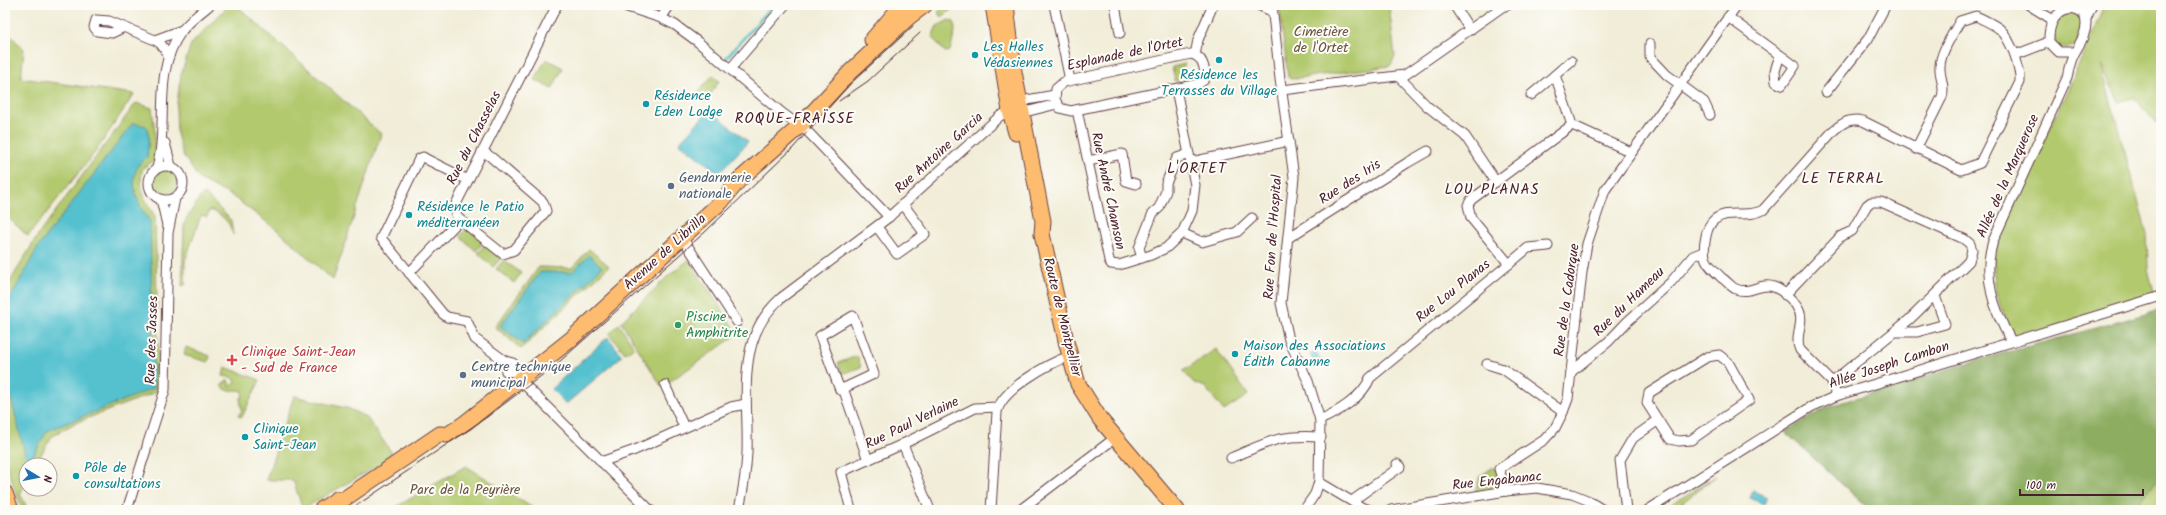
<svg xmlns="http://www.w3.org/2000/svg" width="2166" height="515" font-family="Kalam,sans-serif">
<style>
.green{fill:#b2c96e;stroke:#7e744c}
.forest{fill:#8dad61;stroke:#6c6646}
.water{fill:#55c1cf;stroke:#50707d}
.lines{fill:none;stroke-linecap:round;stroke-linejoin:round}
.stream{stroke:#55c1cf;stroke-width:2.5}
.street-casing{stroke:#633e45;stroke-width:11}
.primary-casing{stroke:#633e45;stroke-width:17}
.street{stroke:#fff;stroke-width:9}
.primary{stroke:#fdbc6f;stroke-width:15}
.tram{stroke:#4a1f2b;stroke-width:1}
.culture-dot{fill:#0f9aa8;stroke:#fdfcf7;stroke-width:1.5}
.service-dot{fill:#5c6f8a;stroke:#fdfcf7;stroke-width:1.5}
.leisure-dot{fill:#2e9e5b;stroke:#fdfcf7;stroke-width:1.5}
.health-dot{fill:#e0444e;stroke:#fdfcf7;stroke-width:1.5}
.labels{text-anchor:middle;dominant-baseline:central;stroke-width:4;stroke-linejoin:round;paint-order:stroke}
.park-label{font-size:14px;fill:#69523f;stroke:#fdfcf7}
.culture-label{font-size:14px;fill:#0d838f;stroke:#fdfcf7;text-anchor:start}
.street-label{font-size:14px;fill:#4a1f2b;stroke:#fdfcf7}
.service-label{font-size:14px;fill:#4e5e75;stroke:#fdfcf7;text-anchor:start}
.leisure-label{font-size:14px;fill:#27864d;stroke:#fdfcf7;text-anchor:start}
.health-label{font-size:14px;fill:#be3a42;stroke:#fdfcf7;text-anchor:start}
.neighbourhood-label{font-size:15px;letter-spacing:1px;fill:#4a1f2b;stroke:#fdfcf7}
</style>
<rect width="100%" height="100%" fill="#fdfcf7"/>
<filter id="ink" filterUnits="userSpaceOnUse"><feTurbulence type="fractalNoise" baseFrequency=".025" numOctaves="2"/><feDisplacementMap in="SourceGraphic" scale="8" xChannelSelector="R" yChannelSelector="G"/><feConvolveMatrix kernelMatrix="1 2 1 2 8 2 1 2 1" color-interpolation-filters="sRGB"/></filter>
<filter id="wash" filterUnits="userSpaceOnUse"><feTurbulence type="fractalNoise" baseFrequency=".012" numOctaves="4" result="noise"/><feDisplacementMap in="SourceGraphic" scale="16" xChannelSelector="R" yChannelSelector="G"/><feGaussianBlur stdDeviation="0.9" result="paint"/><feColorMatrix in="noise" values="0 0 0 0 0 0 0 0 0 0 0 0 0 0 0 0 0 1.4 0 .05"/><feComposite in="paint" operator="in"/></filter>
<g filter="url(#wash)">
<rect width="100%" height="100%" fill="#f1edd8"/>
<g class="green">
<path d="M229 5H236L381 134 333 280 280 232 232 196 199 179 183 155 177 134 176 109 181 75 191 44Z"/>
<path d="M947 5H957L942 17 938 12Z"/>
<path d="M1279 5H1389L1395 57 1390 66 1291 79 1288 77Z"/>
<path d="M2104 5H2161V127L2133 98 2119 102 2101 65 2147 234 2148 269 2155 297 2014 340C2000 309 1991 287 1995 252 1996 238 2013 208 2020 194 2048 131 2079 69 2104 5Z"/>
<path d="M2073 13 2078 15 2083 26 2076 46 2067 49 2056 45 2053 34 2056 21 2064 14Z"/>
<path d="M949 20 954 22 955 31 950 51 945 52 932 37 937 26Z"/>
<path d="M5 30 24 49 21 78 134 94 96 151 28 236 5 215Z"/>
<path d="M546 59 563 68 552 89 535 80Z"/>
<path d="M1185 64 1178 81H1175L1172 67Z"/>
<path d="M713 75 719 81 705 103 696 95Z"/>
<path d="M136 103 152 108 155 132 154 160 142 169C139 190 144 199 155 216L159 391 75 423 52 436 35 465H26V482L20 494 28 510H22L5 461V290L38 235Z"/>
<circle cx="166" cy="182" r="12"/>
<path d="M205 194 231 220 233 235C231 223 222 214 210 210L207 217 201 215 185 261V285L182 286 184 227 186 219 201 196Z"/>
<path d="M467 228 484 242 476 251 460 236Z"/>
<path d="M486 244 502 257 493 267 478 253Z"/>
<path d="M589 249 609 266 521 349 495 327 539 267 572 268Z"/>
<path d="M504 260 521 273 514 283 496 269Z"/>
<path d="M689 260 738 334 662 387 621 322 667 277Z"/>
<path d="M619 324 634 347 625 353 609 334Z"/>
<path d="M186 347 210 356 208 362 184 355Z"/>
<path d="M1216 349 1248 395 1224 411 1205 387 1194 383 1183 371Z"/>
<path d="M857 356 861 367 842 374 838 363Z"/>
<path d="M225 367 260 380 242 417 238 416 242 410 240 399 242 398 243 391C235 388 228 394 221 386L228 380 231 387 236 382 233 378 223 376Z"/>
<path d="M294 396 350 409 367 418 394 456 303 509 293 480H266Z"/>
<path d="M466 466 536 510H391Z"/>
<path d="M1492 468 1499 469 1504 488 1475 492 1480 476Z"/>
<path d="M2161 475V510H2132Z"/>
<path d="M1716 476 1673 510H1662Z"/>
</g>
<path class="forest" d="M2161 310V475L2132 510H1870L1785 432 1827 407 1961 365Z"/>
<g class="water">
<path d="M710 109 748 142 719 173 679 143Z"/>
<path d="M133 123 146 126 149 137 147 157C144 160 138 164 137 168 129 185 139 208 150 221L154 388 47 431 28 465 5 375V308L38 247Z"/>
<path d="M589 255 602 267 523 344 500 326 540 272H572Z"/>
<path d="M608 337 622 356 566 404 551 389Z"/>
<path d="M1315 351 1324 365 1318 368 1310 355Z"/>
<path d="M1753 491 1767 497 1764 504 1750 498Z"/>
</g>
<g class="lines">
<path class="stream" d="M726 58 773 5"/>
</g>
</g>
<g filter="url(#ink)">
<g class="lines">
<defs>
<g id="street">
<path d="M621 5 661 18 675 25 698 42 782 113 808 132 889 217"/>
<path d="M1054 5 1070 80"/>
<path d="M1115 5 1120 33"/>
<path d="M1258 5 1271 11"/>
<path d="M1272 5 1280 79 1294 177 1281 303 1289 340 1308 381 1320 420 1319 482 1315 494 1304 510"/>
<path d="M1454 5 1470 30"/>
<path d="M2029 5 2053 20"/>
<path d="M1728 17 1780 55 1775 71 1776 82 1782 85 1795 66 1780 55"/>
<path d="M661 18 670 5"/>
<path d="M2086 19 2092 5"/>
<path d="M124 27 112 33 97 31 94 27 96 20 109 21 155 40 161 44 169 56"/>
<path d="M155 40 182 30"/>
<path d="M1650 44V57L1667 75 1704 102 1710 115"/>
<path d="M1191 54C1203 56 1206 69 1204 80L1198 84 1071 111 1060 108 1055 100 1056 89 1064 82Z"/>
<path d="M1195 55 1198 40 1213 5"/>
<path d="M731 68 785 5"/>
<path d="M1555 75 1571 61"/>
<path d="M1398 76 1427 106 1465 136 1496 182"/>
<path d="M1282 90 1405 75 1502 7 1508 5"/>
<path d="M1826 92 1868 39 1886 5"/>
<path d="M1055 95 1027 100 1020 108 1029 111 1057 104"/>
<path d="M1531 95 1555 75 1572 125"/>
<path d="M1077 110 1109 260 1111 264 1119 265 1151 255 1166 248 1182 233 1192 211 1195 185 1176 89"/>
<path d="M165 143 171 166"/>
<path d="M1916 149 1942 97C1946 85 1939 78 1940 66 1941 51 1953 34 1960 21L1976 16C2001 28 2004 28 2015 55"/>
<path d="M1088 161 1122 154 1126 181 1136 184"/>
<path d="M1191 162 1289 141"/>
<circle cx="166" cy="183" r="17"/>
<path d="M157 168C169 123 152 72 181 32 188 22 200 13 210 5"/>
<path d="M468 180 428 160 423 157 419 159 381 238 443 314 447 317 467 321 475 339 505 361"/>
<path d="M161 199 167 225"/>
<path d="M458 218 503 254 514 250 546 211 543 202 491 157 482 151"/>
<path d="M877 227 897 254 925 234 903 204"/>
<path d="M1182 233 1202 242 1237 232 1252 218"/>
<path d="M1288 238 1407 163 1428 151"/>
<path d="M685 242 737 322"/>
<path d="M1142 258 1139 248 1153 213 1159 208 1166 191V183L1177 158 1189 154"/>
<path d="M1509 264 1528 248 1548 246"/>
<path d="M409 273 456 224 458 218 456 214V204L557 5"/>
<path d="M1785 295 1841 236 1852 231 1867 205 1871 202H1881L1964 239 1970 244 1972 250 1969 261 1910 319 1832 382"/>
<path d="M853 316 874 374 840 390 820 336Z"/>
<path d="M1894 332H1917L1945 324 1935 296"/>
<path d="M2011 341C1994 310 1982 276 1993 241L2067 78C2069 70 2070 61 2074 54 2079 44 2086 36 2086 23 2086 1 2047 2 2049 42L2059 52H2075"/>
<path d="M1719 355 1728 362 1749 400 1691 440 1679 441 1670 439 1647 403 1649 393 1707 357Z"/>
<path d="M505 361 513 363 516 368 514 372 506 371Z"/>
<path d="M1487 364 1503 369 1563 412"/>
<path d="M1571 372 1608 342 1627 322 1671 282 1693 256 1703 252"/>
<path d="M524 384 650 510"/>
<path d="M665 385 684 427"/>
<path d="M843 388 868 460"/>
<path d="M1836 396 1832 382 1800 350C1793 336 1807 321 1797 307 1793 300 1782 290 1774 287 1760 282 1750 295 1736 289 1731 287 1727 281 1722 278 1706 263 1701 259 1706 236 1707 231 1709 224 1714 220 1728 208 1747 219 1763 210L1834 130C1844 122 1850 118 1863 121L1961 170 1980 163 2020 82V75L2015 55 2049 42"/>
<path d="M1320 420C1338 412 1363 397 1370 378L1509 264 1471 218 1468 205 1471 200 1572 125 1631 152"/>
<path d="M903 444 930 510"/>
<path d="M147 446 165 390 168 233 175 198"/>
<path d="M1231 458C1269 442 1278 434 1321 437"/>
<path d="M601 462 635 450 731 407 746 404"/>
<path d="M1319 482 1363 508 1370 510"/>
<path d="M1506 491 1499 469 1544 440 1555 428 1563 412 1568 399 1582 272 1587 244 1605 190 1737 5"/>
<path d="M1352 501 1400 467 1397 464"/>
<path d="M127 510 146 450"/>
<path d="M739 510C743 491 746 472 747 453 749 397 734 340 781 298L889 217 1000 116 1010 111"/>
<path d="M851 510 841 472 903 444 975 408 998 407"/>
<path d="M991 510 997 412C1001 390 1049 363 1070 356"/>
<path d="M1020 510 1115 438"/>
<path d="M1391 510 1506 491 1537 488 1572 494 1587 500 1603 510"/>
<path d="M1626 510 1620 460 1633 438 1657 421"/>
<path d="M1648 510 1811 407 1836 396 2161 296"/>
</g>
<g id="primary">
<path d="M993 5 1010 111 1016 133"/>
<path d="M1006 5 1014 72 1043 221 1042 234 1067 345 1078 384 1100 419 1177 510"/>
<path d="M872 40 902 5"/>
<path d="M5 493 11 510"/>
<path d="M321 510 337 499H344L440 434 447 435 465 423 570 340 722 201 739 180 800 126 851 71 909 17 925 5"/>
</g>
</defs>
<use href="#street" class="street-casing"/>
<use href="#primary" class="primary-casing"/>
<use href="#street" class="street"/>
<use href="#primary" class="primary"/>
<g class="tram">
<path d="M839 101 868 81 920 33"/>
<path d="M350 510 487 417 558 363 704 233 793 148 850 84 913 26"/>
</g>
</g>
</g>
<g class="culture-dot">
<circle cx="975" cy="55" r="4"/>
<circle cx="1219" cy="60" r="4"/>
<circle cx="646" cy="104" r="4"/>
<circle cx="409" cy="215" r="4"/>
<circle cx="1235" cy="354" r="4"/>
<circle cx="245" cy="437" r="4"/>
<circle cx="76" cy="476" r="4"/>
</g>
<g class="service-dot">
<circle cx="671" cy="186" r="4"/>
<circle cx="463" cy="375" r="4"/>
</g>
<circle class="leisure-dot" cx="678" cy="325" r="4"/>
<path class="health-dot" d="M230 354h4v4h4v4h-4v4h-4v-4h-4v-4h4z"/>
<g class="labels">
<g class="park-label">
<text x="1321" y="32">Cimetière<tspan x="1321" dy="16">de l'Ortet</tspan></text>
<text x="465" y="490">Parc de la Peyrière</text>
</g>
<g class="culture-label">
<text x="983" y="47">Les Halles<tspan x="983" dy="16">Védasiennes</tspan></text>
<text x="1219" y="75" text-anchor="middle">Résidence les<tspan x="1219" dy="16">Terrasses du Village</tspan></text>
<text x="654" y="96">Résidence<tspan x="654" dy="16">Eden Lodge</tspan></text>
<text x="417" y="207">Résidence le Patio<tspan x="417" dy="16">méditerranéen</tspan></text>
<text x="1243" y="346">Maison des Associations<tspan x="1243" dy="16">Édith Cabanne</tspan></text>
<text x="253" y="429">Clinique<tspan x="253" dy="16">Saint-Jean</tspan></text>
<text x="84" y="468">Pôle de<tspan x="84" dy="16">consultations</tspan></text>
</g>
<g class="street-label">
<text transform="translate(1125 54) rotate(-12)">Esplanade de l'Ortet</text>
<text transform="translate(474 138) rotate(-63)">Rue du Chasselas</text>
<text transform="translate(939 153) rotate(-42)">Rue Antoine Garcia</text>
<text transform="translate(2008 176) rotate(-66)">Allée de la Marquerose</text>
<text transform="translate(1350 182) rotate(-33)">Rue des Iris</text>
<text transform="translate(1108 191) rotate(78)">Rue André Chamson</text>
<text transform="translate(1273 237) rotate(-86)">Rue Fon de l'Hospital</text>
<text transform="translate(665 252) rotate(-42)">Avenue de Librilla</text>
<text transform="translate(1453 291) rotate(-39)">Rue Lou Planas</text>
<text transform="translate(1567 300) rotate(-82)">Rue de la Cadorque</text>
<text transform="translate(1629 302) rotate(-44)">Rue du Hameau</text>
<text transform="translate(1062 317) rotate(76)">Route de Montpellier</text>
<text transform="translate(152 340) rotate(-88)">Rue des Jasses</text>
<text transform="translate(1889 365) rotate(-18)">Allée Joseph Cambon</text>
<text transform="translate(912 423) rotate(-26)">Rue Paul Verlaine</text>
<text transform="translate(1497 481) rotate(-6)">Rue Engabanac</text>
</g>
<g class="service-label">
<text x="679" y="178">Gendarmerie<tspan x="679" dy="16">nationale</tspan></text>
<text x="471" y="367">Centre technique<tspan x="471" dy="16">municipal</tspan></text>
</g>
<g class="leisure-label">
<text x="686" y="317">Piscine<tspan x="686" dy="16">Amphitrite</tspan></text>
</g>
<g class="health-label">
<text x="241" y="352">Clinique Saint-Jean<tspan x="241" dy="16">- Sud de France</tspan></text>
</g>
<g class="neighbourhood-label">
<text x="795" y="119">ROQUE-FRAÏSSE</text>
<text x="1197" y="169">L'ORTET</text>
<text x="1843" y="179">LE TERRAL</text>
<text x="1492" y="190">LOU PLANAS</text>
</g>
</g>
<rect width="2166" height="515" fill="none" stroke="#fdfcf7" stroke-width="20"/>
<g transform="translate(38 477) rotate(100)"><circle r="19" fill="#fdfcf7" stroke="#b5a4a5"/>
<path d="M0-3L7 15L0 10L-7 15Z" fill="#1f6fb2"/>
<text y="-6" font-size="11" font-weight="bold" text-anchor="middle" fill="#4a1f2b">N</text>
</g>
<path d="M2020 489v6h123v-6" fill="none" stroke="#4a1f2b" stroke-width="2"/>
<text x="2026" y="489" font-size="12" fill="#4a1f2b" stroke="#fdfcf7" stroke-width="3" paint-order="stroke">100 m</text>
</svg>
